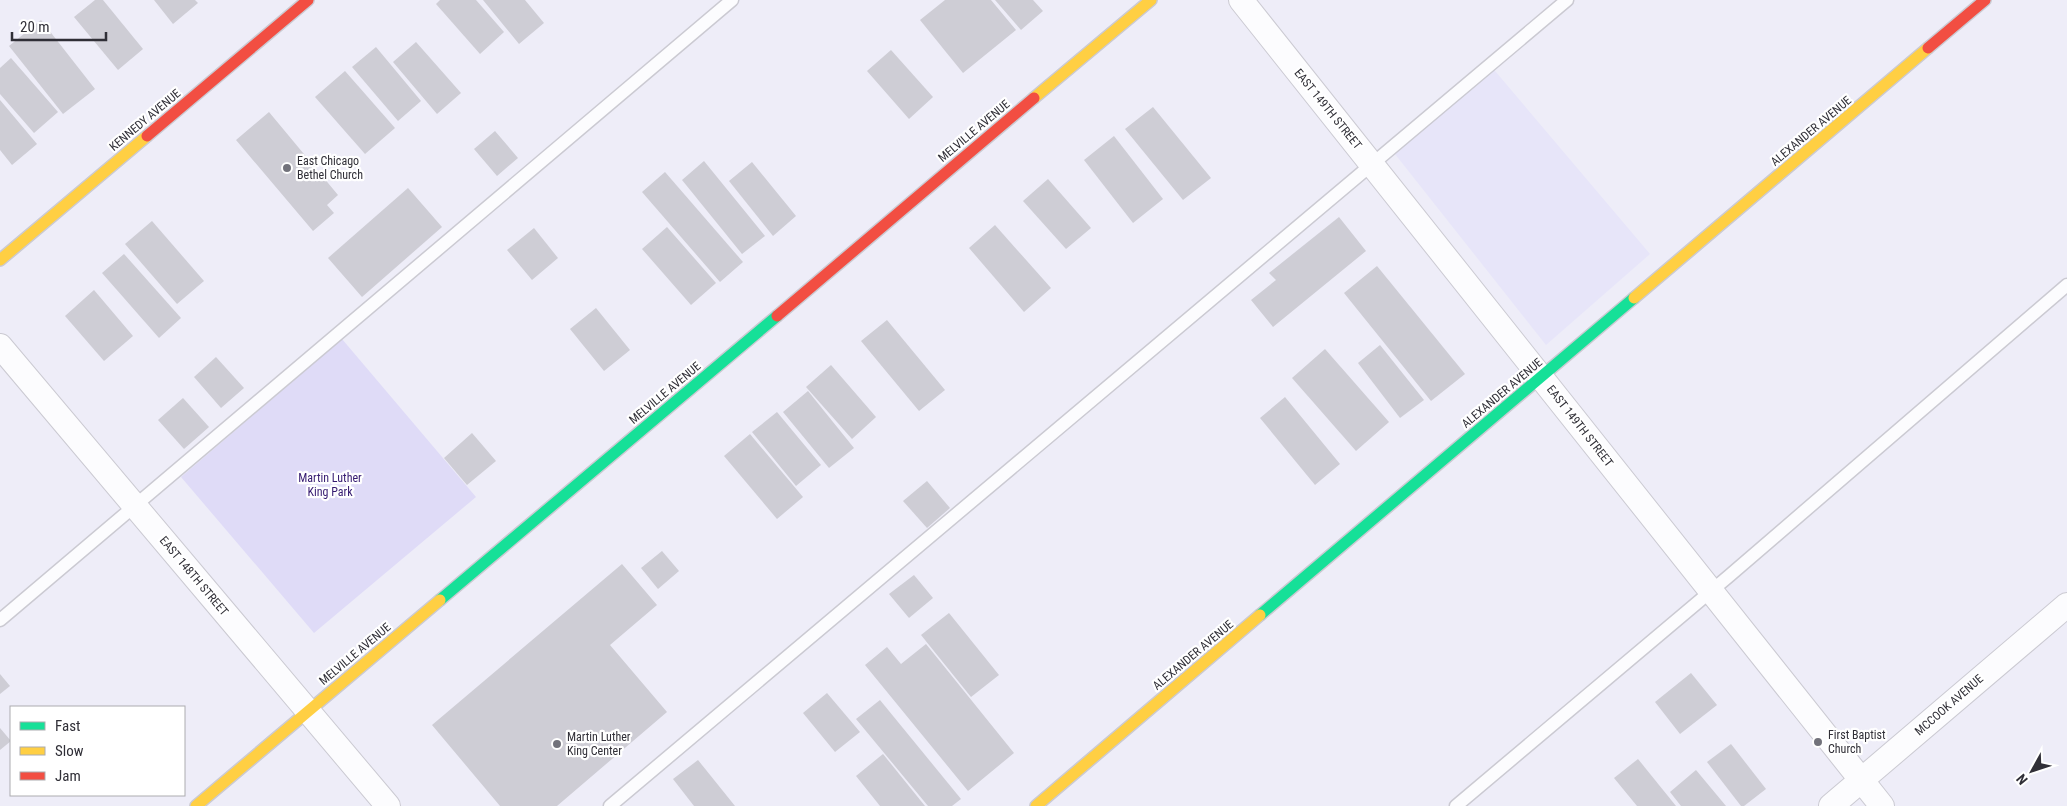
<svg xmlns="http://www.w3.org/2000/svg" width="2067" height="806" font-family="'Roboto Condensed',sans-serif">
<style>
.built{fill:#e7e5f9}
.green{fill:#dfdbf7}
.building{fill:#cecdd5}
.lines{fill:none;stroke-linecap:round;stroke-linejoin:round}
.lane-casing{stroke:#cbcad2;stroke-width:15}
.street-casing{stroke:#cbcad2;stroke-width:26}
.fast-casing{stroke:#cbcad2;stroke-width:14}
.slow-casing{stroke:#cbcad2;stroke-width:14}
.jam-casing{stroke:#cbcad2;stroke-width:14}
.lane{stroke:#fcfcfe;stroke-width:12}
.street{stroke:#fcfcfe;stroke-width:24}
.fast{stroke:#16e098;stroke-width:11}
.slow{stroke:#ffcf43;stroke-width:11}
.jam{stroke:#f24e42;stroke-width:11}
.poi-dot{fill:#72727b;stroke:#fff;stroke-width:2}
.labels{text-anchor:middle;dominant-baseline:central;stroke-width:4.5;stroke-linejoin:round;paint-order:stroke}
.street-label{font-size:12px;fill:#302f37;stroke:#fff}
.poi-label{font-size:12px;fill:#302f37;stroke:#fff;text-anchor:start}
.park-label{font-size:12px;fill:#351a70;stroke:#fff}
</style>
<rect width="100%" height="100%" fill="#eeedf8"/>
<path class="built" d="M1490 65 1650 254 1546 345 1391 149Z"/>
<path class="green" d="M342 339 476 497 314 633 181 477Z"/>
<g class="building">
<path d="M95 0H103L143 49 118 70 74 17Z"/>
<path d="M154 0H195L198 3 173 24Z"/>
<path d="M440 0H476L504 32 480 54 436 4Z"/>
<path d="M483 0H525L544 23 519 44Z"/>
<path d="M945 0H991L1016 30 963 73 920 20Z"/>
<path d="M995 0H1033L1043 11 1021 30Z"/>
<path d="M41 20 95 89 63 114 9 46Z"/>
<path d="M416 42 461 93 437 114 393 62Z"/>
<path d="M376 47 421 101 398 121 352 67Z"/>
<path d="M891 50 933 97 909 119 867 71Z"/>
<path d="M11 58 58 112 34 133 0 94V68Z"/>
<path d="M345 71 395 128 365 154 315 97Z"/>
<path d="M0 100 37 144 12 165 0 150Z"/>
<path d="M1153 107 1211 178 1183 200 1125 129Z"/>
<path d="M269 112 338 195 327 205 334 213 313 231 236 140Z"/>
<path d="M495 131 518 158 497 176 474 149Z"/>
<path d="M1114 136 1163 199 1133 223 1084 160Z"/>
<path d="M704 161 765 236 742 254 682 180Z"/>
<path d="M752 162 796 216 773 236 729 181Z"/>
<path d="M665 172 743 262 720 282 642 192Z"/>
<path d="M1048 179 1091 228 1066 249 1023 201Z"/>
<path d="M408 188 442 227 362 297 328 258Z"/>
<path d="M1339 217 1366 251 1273 327 1251 300 1276 280 1269 273Z"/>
<path d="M152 221 204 281 177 304 125 244Z"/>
<path d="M995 225 1051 288 1024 312 969 248Z"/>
<path d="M667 227 716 283 691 305 642 249Z"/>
<path d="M534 228 558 258 532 280 507 250Z"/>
<path d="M124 254 181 318 159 338 102 273Z"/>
<path d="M1377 266 1465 374 1431 401 1344 293Z"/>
<path d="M94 290 133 336 104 361 65 316Z"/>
<path d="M596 308 630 350 604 371 570 329Z"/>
<path d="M887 320 945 390 919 411 861 341Z"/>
<path d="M1380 345 1424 400 1400 418 1358 363Z"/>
<path d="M1325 349 1389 422 1356 451 1292 378Z"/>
<path d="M216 357 244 388 221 408 194 377Z"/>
<path d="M831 365 876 417 852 439 806 387Z"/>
<path d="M808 391 854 448 829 468 783 412Z"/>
<path d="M1285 397 1340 464 1315 485 1260 418Z"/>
<path d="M183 398 209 427 184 449 158 420Z"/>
<path d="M777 412 821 465 796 486 752 432Z"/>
<path d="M472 433 496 461 467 485 444 458Z"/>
<path d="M750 434 803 497 777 519 724 456Z"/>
<path d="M927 481 950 508 927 528 903 501Z"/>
<path d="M662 551 679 571 658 589 641 568Z"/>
<path d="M622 564 657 605 610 645 667 712 557 806H500L432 725Z"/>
<path d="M914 575 933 598 909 618 889 594Z"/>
<path d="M949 613 999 675 971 697 921 635Z"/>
<path d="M926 644 1014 753 968 791 865 665 887 647 901 664Z"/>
<path d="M1691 673 1717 705 1680 734 1655 702Z"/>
<path d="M0 674 10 686 0 694Z"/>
<path d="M827 693 860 732 835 752 803 713Z"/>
<path d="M880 700 961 799 952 806H928L856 719Z"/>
<path d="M0 728 11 741 0 750Z"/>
<path d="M1731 744 1766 789 1744 806H1741L1707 762Z"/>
<path d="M883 754 925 806H880L856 776Z"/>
<path d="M1638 759 1676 806H1637L1614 778Z"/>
<path d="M698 760 735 806H694L673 779Z"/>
<path d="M1696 770 1726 806H1681L1670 792Z"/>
</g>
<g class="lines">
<defs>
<g id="lane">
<path d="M0 620 732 0"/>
<path d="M610 806 1567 0"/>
<path d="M1456 806 1729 576 2067 285"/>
</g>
<g id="street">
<path d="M1241 0 1882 806"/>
<path d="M0 346 388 806"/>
<path d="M1831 806 2067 605"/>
</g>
<g id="fast">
<path d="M440 600 777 316"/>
<path d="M1260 615 1634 298"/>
</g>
<g id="slow">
<path d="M1034 98 1151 0"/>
<path d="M0 260 147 136"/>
<path d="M1634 298 1928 48"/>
<path d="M196 806 440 600"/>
<path d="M1036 806 1260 615"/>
</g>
<g id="jam">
<path d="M1928 48 1985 0"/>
<path d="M147 136 308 0"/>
<path d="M777 316 1034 98"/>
</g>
</defs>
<use href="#lane" class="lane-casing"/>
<use href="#street" class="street-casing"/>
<use href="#fast" class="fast-casing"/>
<use href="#slow" class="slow-casing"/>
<use href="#jam" class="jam-casing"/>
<use href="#lane" class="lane"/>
<use href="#street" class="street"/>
<use href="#fast" class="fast"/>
<use href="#slow" class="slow"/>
<use href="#jam" class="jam"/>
</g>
<g class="poi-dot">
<circle cx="287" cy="168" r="5"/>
<circle cx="1818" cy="742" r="5"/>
<circle cx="557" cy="744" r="5"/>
</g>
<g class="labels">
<g class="street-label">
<text transform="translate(1328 109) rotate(51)">EAST 149TH STREET</text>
<text transform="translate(145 120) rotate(-40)">KENNEDY AVENUE</text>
<text transform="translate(974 131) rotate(-40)">MELVILLE AVENUE</text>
<text transform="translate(1811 131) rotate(-40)">ALEXANDER AVENUE</text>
<text transform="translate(665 393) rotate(-40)">MELVILLE AVENUE</text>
<text transform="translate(1502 393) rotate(-40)">ALEXANDER AVENUE</text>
<text transform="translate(1580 426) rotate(52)">EAST 149TH STREET</text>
<text transform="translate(194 576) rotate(50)">EAST 148TH STREET</text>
<text transform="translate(355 654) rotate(-40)">MELVILLE AVENUE</text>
<text transform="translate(1193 655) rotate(-40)">ALEXANDER AVENUE</text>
<text transform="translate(1949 705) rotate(-41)">MCCOOK AVENUE</text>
</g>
<g class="poi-label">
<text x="297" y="161">East Chicago<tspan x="297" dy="14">Bethel Church</tspan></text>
<text x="1828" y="735">First Baptist<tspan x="1828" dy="14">Church</tspan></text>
<text x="567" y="737">Martin Luther<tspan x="567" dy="14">King Center</tspan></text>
</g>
<g class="park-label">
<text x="330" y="478">Martin Luther<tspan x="330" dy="14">King Park</tspan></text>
</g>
</g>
<rect x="10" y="706" width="175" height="90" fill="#ffffff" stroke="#acacaf"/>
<rect x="20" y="722" width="25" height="8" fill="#16e098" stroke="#acacaf"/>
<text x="55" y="731" font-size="15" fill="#302f37">Fast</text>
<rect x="20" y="747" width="25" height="8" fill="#ffcf43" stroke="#acacaf"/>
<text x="55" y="756" font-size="15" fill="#302f37">Slow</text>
<rect x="20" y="772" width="25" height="8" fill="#f24e42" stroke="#acacaf"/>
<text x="55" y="781" font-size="15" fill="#302f37">Jam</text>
<g transform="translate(2032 771) rotate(230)" stroke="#ffffff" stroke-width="4" paint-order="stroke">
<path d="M0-4L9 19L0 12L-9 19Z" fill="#302f37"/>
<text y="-8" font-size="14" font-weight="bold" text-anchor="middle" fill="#302f37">N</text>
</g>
<path d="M12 32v8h94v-8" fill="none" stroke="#302f37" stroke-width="2.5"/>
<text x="20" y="32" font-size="15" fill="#302f37" stroke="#ffffff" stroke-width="4" paint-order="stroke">20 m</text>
</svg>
